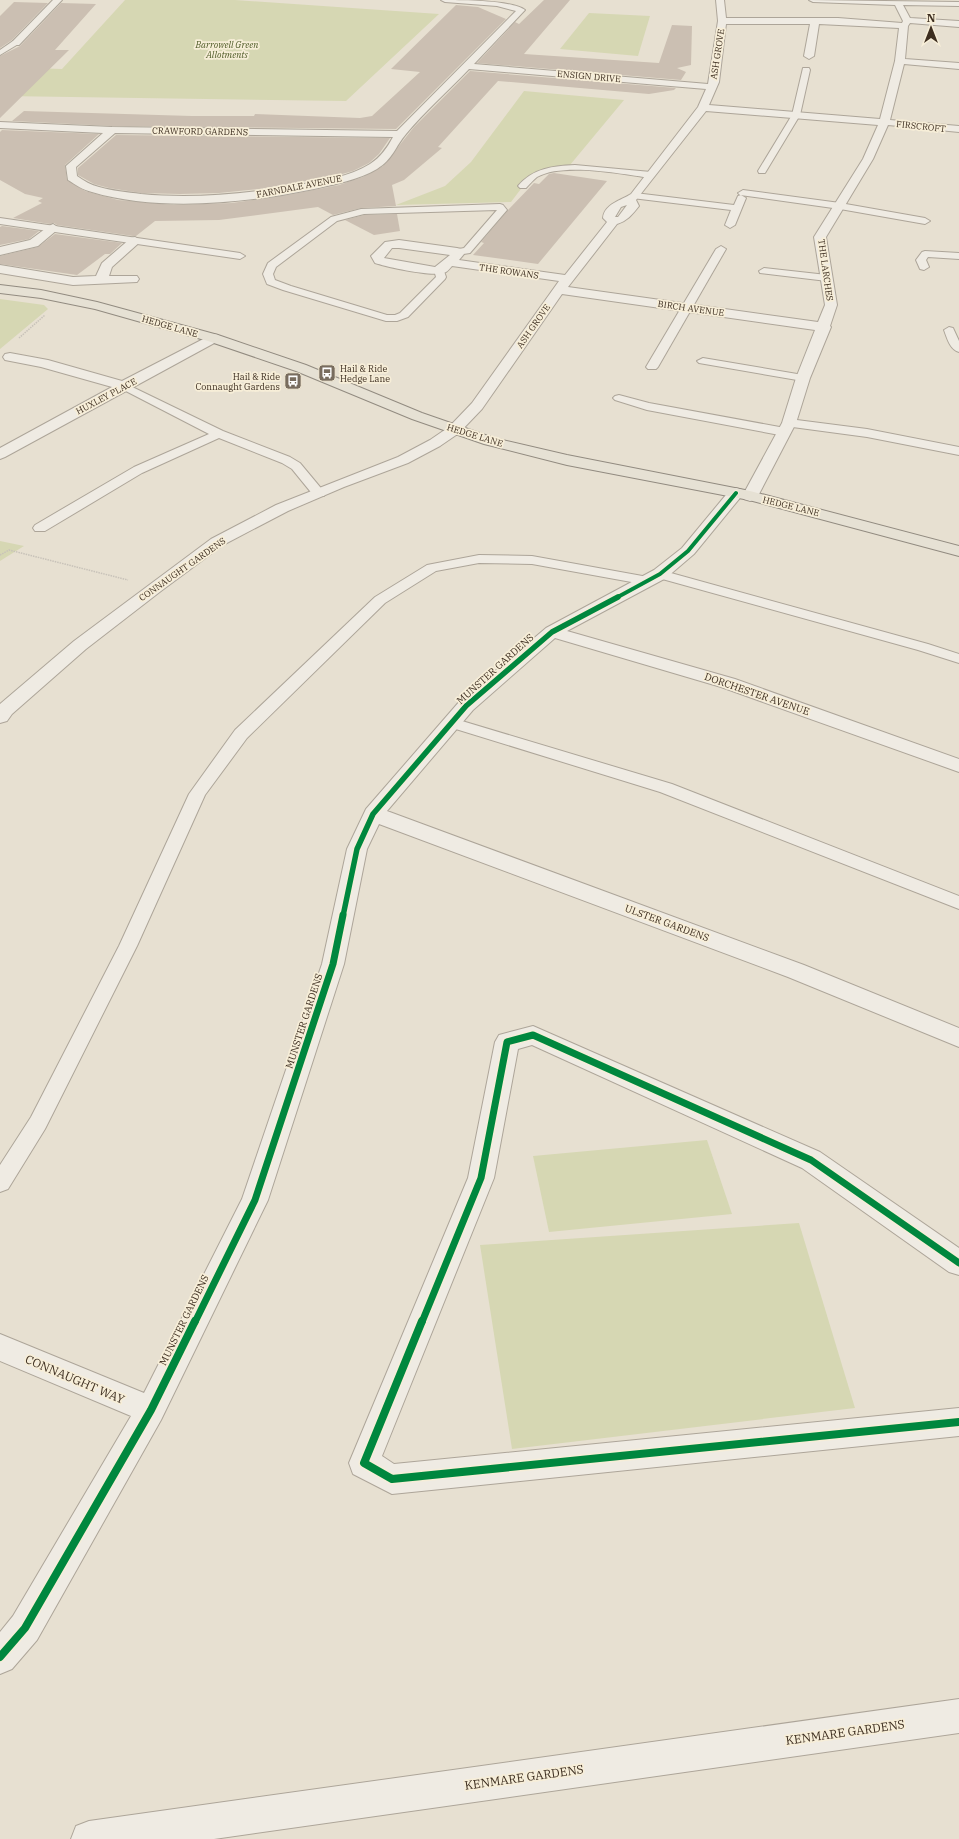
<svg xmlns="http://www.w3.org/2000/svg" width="959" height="1839" font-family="'IBM Plex Serif',serif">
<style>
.green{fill:#d6d7b3}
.building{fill:#cbbfb2}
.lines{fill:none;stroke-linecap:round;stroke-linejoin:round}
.service-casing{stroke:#ada599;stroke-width:2}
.minor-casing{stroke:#ada599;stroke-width:2}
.primary-casing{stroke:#928b80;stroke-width:2}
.path{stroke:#c8c2b9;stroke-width:1.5;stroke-dasharray:1.5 1;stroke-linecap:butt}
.service{fill:#efebe3;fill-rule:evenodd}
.minor{fill:#efebe3;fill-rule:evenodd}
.primary{fill:#e6e1d4;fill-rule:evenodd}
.cycleway-far3-casing{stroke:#f7eed8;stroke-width:5.5}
.cycleway-far2-casing{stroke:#f7eed8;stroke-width:8}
.cycleway-far1-casing{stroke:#f7eed8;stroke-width:10}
.cycleway-casing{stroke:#f7eed8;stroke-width:11}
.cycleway-far3{stroke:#00873e;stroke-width:4}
.cycleway-far2{stroke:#00873e;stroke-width:5.5}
.cycleway-far1{stroke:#00873e;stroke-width:7}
.cycleway{stroke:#00873e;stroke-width:8}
.labels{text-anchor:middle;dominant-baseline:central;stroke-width:3.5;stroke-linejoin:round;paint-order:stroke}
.far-park-label{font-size:9px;font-style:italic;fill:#4d5a26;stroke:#f7eed8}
.far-street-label{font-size:9px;fill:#3d2e20;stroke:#f7eed8}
.far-poi-label{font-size:9px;fill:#3d2e20;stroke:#f7eed8;text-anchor:start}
.street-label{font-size:10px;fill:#3d2e20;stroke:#f7eed8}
.near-street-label{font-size:12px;fill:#3d2e20;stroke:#f7eed8}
</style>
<rect width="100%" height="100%" fill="#e7e0d1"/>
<g class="green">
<path d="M125 0H235L439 14 346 101 4 96 0 67 62 69Z"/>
<path d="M589 13 650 16 638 56 560 49Z"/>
<path d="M524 91 624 100 570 165 533 173 511 202 396 205 445 186 471 162Z"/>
<path d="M0 299 44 305 48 309 0 349Z"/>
<path d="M0 541 24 546 0 561Z"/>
<path d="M707 1140 732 1214 549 1232 533 1156Z"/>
<path d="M799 1223 855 1408 512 1449 480 1245Z"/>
</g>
<g class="building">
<path d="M544 0H570L524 54 659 63 672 25 692 26 691 65 677 68 686 72 681 80 477 63 515 22 519 24Z"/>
<path d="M14 2 48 3 12 40 0 48V16Z"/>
<path d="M61 3 96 4 55 50H69L0 118V56L20 46Z"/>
<path d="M456 5 478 7 506 19 396 129 112 126 12 121 24 111 192 116H254L255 114 360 118 372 116 420 72 391 69Z"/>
<path d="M470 71 676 88 674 90 649 94 498 81 438 147 442 148 404 180 392 185 396 206 361 208 333 215 318 207 219 220 155 221 136 236H133L57 225 54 223 50 224 13 218 42 203 38 201 43 198 25 194 0 180V132L2 130 99 134 65 165 67 180 85 191 118 200 174 205 232 203 288 195 339 185 363 177 383 166 414 127Z"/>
<path d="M116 135 390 138 379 154 369 163 353 171 335 176 259 189 219 193 180 194 141 193 109 188 94 184 78 175V168Z"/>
<path d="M554 173 607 181 538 264 473 255 484 243 481 242 508 210 534 183 539 184 549 174Z"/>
<path d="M397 214 400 231 374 235 345 220 364 215Z"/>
<path d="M2 226 39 231 29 239 0 245V227Z"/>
<path d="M55 234 122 243 110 254H105L77 275 0 264V256L38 247Z"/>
</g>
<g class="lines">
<defs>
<g id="service">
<path d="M13 41 20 43 0 55V50Z"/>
<path d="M803 68H809L810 70 800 115 765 173H759L758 171 792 115Z"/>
<path d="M575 165 651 172 655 175 651 178C622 174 563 162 537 177 533 180 530 184 526 188H520L518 186C533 168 553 166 575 165Z"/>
<path d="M743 190 840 203 925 218 930 221 925 224 840 209 740 195 738 193Z"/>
<path d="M635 193 734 205 738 196 741 195 746 198 735 225 730 228 725 225 731 210 632 198 630 196Z"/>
<path d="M500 204 503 205 507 210 470 253 457 255 452 252 454 250 464 248 497 210 364 214 337 221 276 267 273 274 275 280 291 286 387 315H395L400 313 436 277 434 270 435 268H443L446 277 445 279 408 317 397 321H386L283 290 267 284 263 274 268 263 331 217 361 209Z"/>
<path d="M0 218 240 253 245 256 240 259 0 224Z"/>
<path d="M721 246 726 249 658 367 656 369H648L646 367 716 249Z"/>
<path d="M925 251 959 253V259L928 257 926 260 929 267 924 270 920 269 916 260 922 252Z"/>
<path d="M764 268 827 275 832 278 827 281 760 273 759 271Z"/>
<path d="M949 327 953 328 959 341V352C950 350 947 338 944 330Z"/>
<path d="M703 358 803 375 809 378 803 381 699 363 697 361Z"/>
<path d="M124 383 223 431 290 457 300 463 325 493 324 496H314L292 469 282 463 219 438 142 473 45 531H35L33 528 35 525 134 467 209 434 120 388 118 386Z"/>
<path d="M619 395 649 403 785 428 791 432 785 436 647 410 615 400 613 398 615 396Z"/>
<path d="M789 419 867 429 959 447V455L867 437 785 426 783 423 785 420Z"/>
<path d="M479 555 532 556 648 577 653 578 655 581 653 584 648 585 532 564 479 563 436 571 385 603 247 738 205 795 137 946 45 1129 8 1189 0 1192V1165L31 1117 119 946 189 794 235 730 375 597 427 565Z"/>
<path d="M660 570 928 644 959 654V663L918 650 655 577 653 574 655 571Z"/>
<path d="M452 718 672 784 959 896V909L660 792 446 726 444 723 446 720Z"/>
</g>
<g id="minor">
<path d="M53 0H62L19 45H13L12 43 13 41Z"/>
<path d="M441 0C460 0 512 0 525 10L474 64 708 84 718 21 716 0H724L726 18H838L902 23 903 21 895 5 813 2 809 0 959 2V6L903 5 910 18 959 21V27L910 23 908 26 905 59 959 63V69L904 64 890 120 959 126V132L888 125 873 159 826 237 837 305 830 326 831 327 810 378 796 423 758 496 756 499 750 501 744 499 742 496 744 493 694 554 666 578 567 631 735 679 959 759V772L721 687 555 638 473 710 387 811 804 965 959 1028V1047L788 977 379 824 367 849 344 964 268 1200 161 1420 37 1640 12 1669 0 1674V1632L13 1616 131 1416 0 1361V1334L144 1393 242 1199 322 964 347 849 366 809 459 702 546 628 654 570 682 548 730 490 736 488 742 490 744 493 782 423 796 378 815 330 562 294 482 409 459 433 440 446 408 463 344 487 288 511 223 545 161 591 86 649 12 714 7 721 0 723V704L74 641 211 539 276 505 398 457 430 440 449 427 472 403 559 281 452 266C450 268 448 271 446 272 436 278 387 267 375 263L371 256 385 242 399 240 457 248 461 249 464 254 459 260 565 275 607 222 603 218C604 204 622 200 631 194L698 107 706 89 469 69C448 91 425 111 406 134 395 147 393 159 377 169 359 180 335 184 314 189 248 203 158 212 92 192 83 190 76 185 68 180L66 166 103 133 0 128V122L112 127 397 131 516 11 497 6 445 2ZM726 24H810L804 56 809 59 814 56 819 24 899 28 895 61 880 119 709 105 719 82ZM706 111 878 125 863 159 814 237 825 305 818 322 568 287 617 224C627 221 632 215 639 206L636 200ZM115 133 393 137C387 148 381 157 370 164 349 177 322 181 298 185 246 194 193 199 141 194 127 192 112 191 99 187 91 185 84 181 77 176L76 167ZM627 205 618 217H615L621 207ZM392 248H399L450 255 435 267 384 258Z"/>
<path d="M53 224 59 228 57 230 38 246 0 255V247L30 240 49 226Z"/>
<path d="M135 237 141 241 112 267 109 276H137L139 279 137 282 73 285 0 273V265L73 277 96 276 102 263 131 238Z"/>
<path d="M213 334 218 335 220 338 218 341 5 457 0 459V448L112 387 41 367 5 360 3 357 5 354 10 353 48 360 122 381Z"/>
<path d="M533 1026 820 1152 959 1248V1275L949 1272 802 1168 532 1045 518 1049 494 1178 382 1456 394 1464 959 1408V1436L392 1494 353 1474 349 1463 468 1178 495 1042 499 1035Z"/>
<path d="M959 1699V1733L214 1839H71L76 1826 89 1821Z"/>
</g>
<path id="primary" d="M0 285 41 290 97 302 218 335 306 365 422 413 494 438 567 455 750 491 959 546V556L749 500 567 465 484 444 412 419 296 371 208 341 95 309 41 298 0 293Z"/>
</defs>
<use href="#service" class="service-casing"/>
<use href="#minor" class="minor-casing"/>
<use href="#primary" class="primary-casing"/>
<g class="path">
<path d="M19 338 45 315"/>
<path d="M0 555 9 550 128 580"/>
</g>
<use href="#service" class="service"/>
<use href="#minor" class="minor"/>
<use href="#primary" class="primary"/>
<defs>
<path id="cycleway-far3" d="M616 598 660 574 688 551 736 493"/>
<path id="cycleway-far2" d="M343 916 357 849 373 814 466 706 552 632 618 597"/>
<g id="cycleway-far1">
<path d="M195 1322 255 1200 333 964 343 915"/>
<path d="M422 1322 481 1178 507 1042 533 1035 811 1160 959 1263"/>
</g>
<g id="cycleway">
<path d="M422 1321 364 1463 392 1479 959 1422"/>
<path d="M0 1657 25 1628 151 1410 195 1321"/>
</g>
</defs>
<use href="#cycleway-far3" class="cycleway-far3-casing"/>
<use href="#cycleway-far2" class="cycleway-far2-casing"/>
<use href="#cycleway-far1" class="cycleway-far1-casing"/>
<use href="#cycleway" class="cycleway-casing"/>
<use href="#cycleway-far3" class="cycleway-far3"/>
<use href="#cycleway-far2" class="cycleway-far2"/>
<use href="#cycleway-far1" class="cycleway-far1"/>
<use href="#cycleway" class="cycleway"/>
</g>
<defs>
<symbol id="bus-square" viewBox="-11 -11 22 22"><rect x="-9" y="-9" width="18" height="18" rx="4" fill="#786c5e" stroke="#f7eed8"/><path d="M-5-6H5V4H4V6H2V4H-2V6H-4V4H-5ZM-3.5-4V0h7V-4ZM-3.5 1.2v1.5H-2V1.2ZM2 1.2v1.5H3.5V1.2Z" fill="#fff"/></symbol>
</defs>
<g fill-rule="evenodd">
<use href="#bus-square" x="317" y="363" width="20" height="20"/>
<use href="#bus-square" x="283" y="371" width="20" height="20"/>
</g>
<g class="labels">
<g class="far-park-label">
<text x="227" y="44">Barrowell Green<tspan x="227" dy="10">Allotments</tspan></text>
</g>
<g class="far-street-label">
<text transform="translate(717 54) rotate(-81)">ASH GROVE</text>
<text transform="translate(589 76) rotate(5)">ENSIGN DRIVE</text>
<text transform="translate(921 126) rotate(6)">FIRSCROFT</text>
<text transform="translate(200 131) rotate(1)">CRAWFORD GARDENS</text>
<text transform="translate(299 186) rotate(-11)">FARNDALE AVENUE</text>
<text transform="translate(826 270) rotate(82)">THE LARCHES</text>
<text transform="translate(509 271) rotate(8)">THE ROWANS</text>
<text transform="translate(691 308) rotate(8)">BIRCH AVENUE</text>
<text transform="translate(170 326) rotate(16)">HEDGE LANE</text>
<text transform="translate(533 326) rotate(-55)">ASH GROVE</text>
<text transform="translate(106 396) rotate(-28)">HUXLEY PLACE</text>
<text transform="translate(475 435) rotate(17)">HEDGE LANE</text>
<text transform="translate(791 506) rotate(14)">HEDGE LANE</text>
<text transform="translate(182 569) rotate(-35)">CONNAUGHT GARDENS</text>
</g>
<g class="far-poi-label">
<text x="340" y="368">Hail &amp; Ride<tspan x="340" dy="10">Hedge Lane</tspan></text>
<text x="280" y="376" text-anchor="end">Hail &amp; Ride<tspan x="280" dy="10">Connaught Gardens</tspan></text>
</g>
<g class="street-label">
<text transform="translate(495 669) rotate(-42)">MUNSTER GARDENS</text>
<text transform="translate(757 694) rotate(19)">DORCHESTER AVENUE</text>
<text transform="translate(667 923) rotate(20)">ULSTER GARDENS</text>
<text transform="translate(304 1021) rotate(-72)">MUNSTER GARDENS</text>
<text transform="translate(184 1320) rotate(-64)">MUNSTER GARDENS</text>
</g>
<g class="near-street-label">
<text transform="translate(75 1379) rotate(23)">CONNAUGHT WAY</text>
<text transform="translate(845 1732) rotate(-8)">KENMARE GARDENS</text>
<text transform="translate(524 1777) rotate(-8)">KENMARE GARDENS</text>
</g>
</g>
<g transform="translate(931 28)" stroke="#f7eed8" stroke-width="3" paint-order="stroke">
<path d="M0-3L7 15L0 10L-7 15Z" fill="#3d2e20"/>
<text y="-6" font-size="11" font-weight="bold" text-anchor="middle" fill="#3d2e20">N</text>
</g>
</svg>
